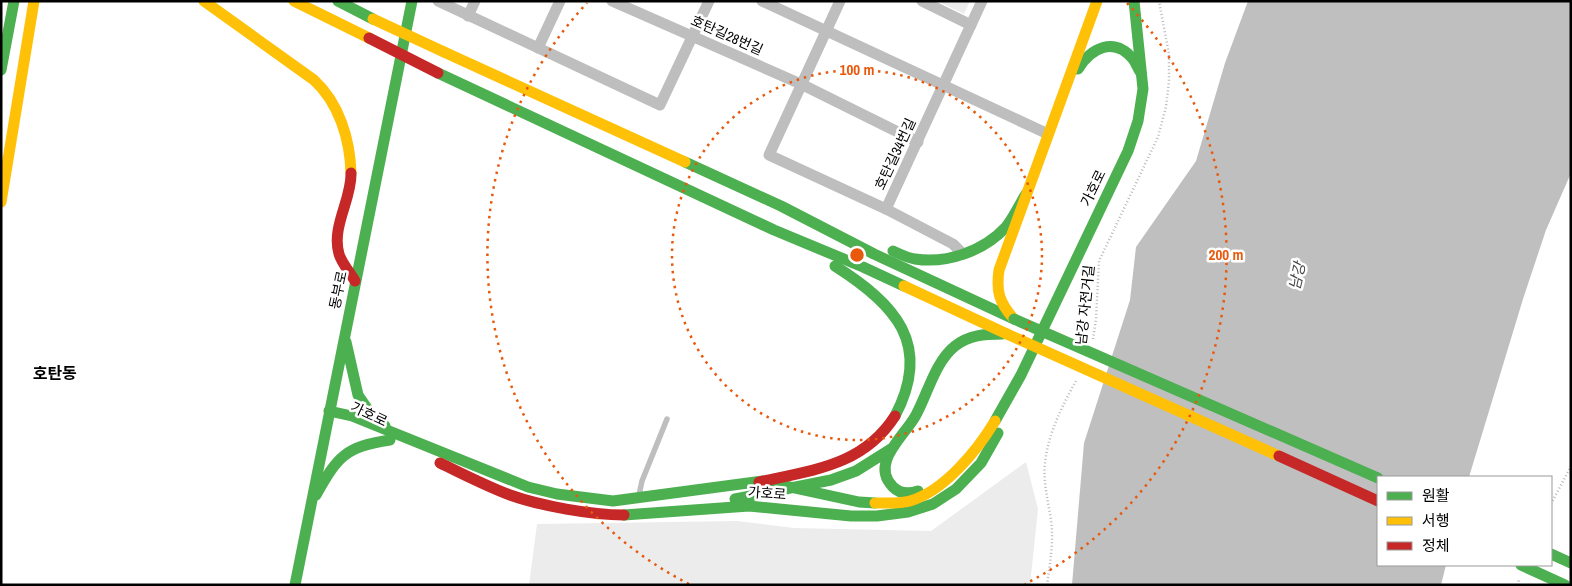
<svg xmlns="http://www.w3.org/2000/svg" width="1572" height="586" font-family="'Archivo Narrow','Noto Sans KR',sans-serif">
<style>
.green{fill:#ececec}
.water{fill:#bfbfbf}
.lines{fill:none;stroke-linecap:round;stroke-linejoin:round}
.path{stroke:#b9b9b9;stroke-width:2.5;stroke-dasharray:1 2.5;stroke-linecap:butt}
.lane{stroke:#bebebe;stroke-width:5.5}
.street{stroke:#bebebe;stroke-width:11}
.fast{stroke:#4caf50;stroke-width:11}
.slow{stroke:#ffc107;stroke-width:11}
.jam{stroke:#c62828;stroke-width:11}
.fast-bridge{stroke:#4caf50;stroke-width:11}
.slow-bridge{stroke:#ffc107;stroke-width:11}
.jam-bridge{stroke:#c62828;stroke-width:11}
.ring{fill:none;stroke:#e8590c;stroke-width:2.5;stroke-dasharray:2.5 5}
.labels{text-anchor:middle;dominant-baseline:central;stroke-width:5;stroke-linejoin:round;paint-order:stroke}
.street-label{font-size:14px;fill:#000;stroke:#fff}
.water-label{font-size:15px;font-style:italic;fill:#444;stroke:#fff}
.quarter-label{font-size:16px;font-weight:bold;fill:#000;stroke:#fff}
.centre{fill:#e8590c;stroke:#fff;stroke-width:2.5}
.ring-label{font-size:15px;text-anchor:middle;font-weight:bold;fill:#e8590c;stroke:#fff;stroke-width:5;stroke-linejoin:round;paint-order:stroke}
</style>
<rect width="100%" height="100%" fill="#fff"/>
<g class="green">
<path d="M937 1H970L964 14Z"/>
<path d="M1026 462 1038 509 1030 585H529L537 524 737 521 794 528 931 531Z"/>
</g>
<path class="water" d="M1248 1H1571V173L1546 230 1523 299 1469 477H1378V565H1446L1441 585H1072L1084 443 1130 300 1136 247 1196 161 1225 63Z"/>
<g class="lines">
<g class="path">
<path d="M1093 339 1096 319 1099 261 1158 137 1166 107 1169 81V54L1159 1"/>
<path d="M1551 504 1571 466"/>
<path d="M1047 585C1050 563 1054 542 1051 520 1048 500 1043 483 1045 463 1048 434 1062 406 1076 381"/>
<path d="M1518 585 1519 579"/>
</g>
<path class="lane" d="M639 495 642 481 667 419"/>
<g class="street">
<path d="M438 1 660 105 709 1"/>
<path d="M612 1 803 85 918 142"/>
<path d="M762 1 1048 134"/>
<path d="M840 1 769 155 886 209 953 244 963 254"/>
<path d="M922 1 971 25"/>
<path d="M468 16 475 1"/>
<path d="M538 48 560 1"/>
<path d="M886 209 982 1"/>
</g>
<g class="fast">
<path d="M338 1 373 19"/>
<path d="M1078 69C1091 48 1114 36 1133 59 1136 63 1138 69 1141 73"/>
<path d="M1 70 14 1"/>
<path d="M438 73 774 230 863 267 904 286"/>
<path d="M685 162 781 206 874 254 1014 319"/>
<path d="M893 251C900 254 907 258 915 259 947 264 984 251 1006 227 1014 217 1019 205 1026 194"/>
<path d="M835 266C895 304 933 344 895 416"/>
<path d="M346 342 358 395 371 414 385 426"/>
<path d="M329 411 352 416 528 487 557 494 613 501 763 481 859 502 875 503"/>
<path d="M995 421 1021 375 1128 151 1138 121 1143 89 1134 1"/>
<path d="M918 491C909 494 900 494 893 487 869 463 905 436 916 415 928 393 935 362 955 346 969 335 985 334 1002 334"/>
<path d="M316 495C338 456 345 447 390 440"/>
<path d="M735 499 831 480 856 471 891 449"/>
<path d="M624 515 749 506 851 516H877L908 512 933 504 956 489 981 463 998 433"/>
<path d="M1551 554 1571 563"/>
<path d="M1521 565 1565 585"/>
<path d="M295 585 412 1"/>
</g>
<g class="slow">
<path d="M204 1 314 80C339 103 350 139 351 173"/>
<path d="M294 1 369 38"/>
<path d="M444 52 685 162"/>
<path d="M1 202 34 1"/>
<path d="M904 286 1007 334"/>
<path d="M1013 318C999 302 996 291 999 270L1097 1"/>
<path d="M875 503C886 503 899 504 910 501 944 491 977 451 995 421"/>
</g>
<g class="jam">
<path d="M351 173C352 199 331 227 339 254 342 264 350 272 355 281"/>
<path d="M440 463C463 474 486 486 510 495 541 506 591 515 624 515"/>
<path d="M759 482C812 470 863 466 895 416"/>
</g>
<path class="fast-bridge" d="M1014 319 1378 478"/>
<g class="slow-bridge">
<path d="M373 19 444 52"/>
<path d="M1007 334 1279 456"/>
</g>
<g class="jam-bridge">
<path d="M369 38 438 73"/>
<path d="M1279 456 1378 501"/>
</g>
</g>
<g class="ring">
<circle cx="857" cy="255" r="185"/>
<path d="M689 584A369 369 0 0 1 587 3M1127 3A369 369 0 0 1 1025 584"/>
</g>
<g class="labels">
<g class="street-label">
<text transform="translate(727 35) rotate(24)">호탄길28번길</text>
<text transform="translate(895 154) rotate(-65)">호탄길34번길</text>
<text transform="translate(1093 188) rotate(-64)">가호로</text>
<text transform="translate(338 290) rotate(-78)">동부로</text>
<text transform="translate(1085 305) rotate(-84)">남강 자전거길</text>
<text transform="translate(369 414) rotate(25)">가호로</text>
<text transform="translate(767 493) rotate(4)">가호로</text>
</g>
<g class="water-label">
<text transform="translate(1297 276) rotate(-77)">남강</text>
</g>
<g class="quarter-label">
<text x="55" y="373">호탄동</text>
</g>
</g>
<circle cx="857" cy="255" r="8" class="centre"/>
<g class="ring-label">
<text x="857" y="75">100 m</text>
<text x="1226" y="260">200 m</text>
</g>
<rect width="1572" height="586" fill="none" stroke="#000000" stroke-width="5"/>
<rect x="1377" y="476" width="175" height="90" fill="#ffffff" stroke="#999999"/>
<rect x="1387" y="492" width="25" height="8" fill="#4caf50" stroke="#999999"/>
<text x="1422" y="501" font-size="15" fill="#000000">원활</text>
<rect x="1387" y="517" width="25" height="8" fill="#ffc107" stroke="#999999"/>
<text x="1422" y="526" font-size="15" fill="#000000">서행</text>
<rect x="1387" y="542" width="25" height="8" fill="#c62828" stroke="#999999"/>
<text x="1422" y="551" font-size="15" fill="#000000">정체</text>
</svg>
